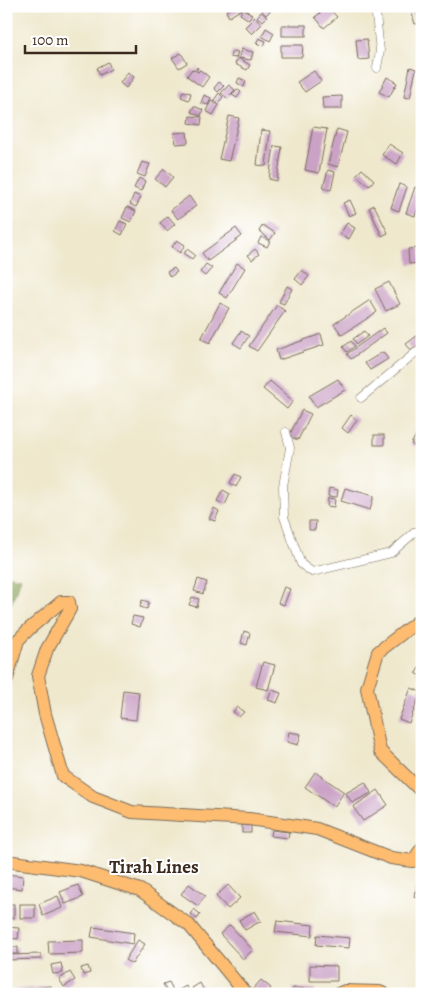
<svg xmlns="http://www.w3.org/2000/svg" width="428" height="1000" font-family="Alegreya,serif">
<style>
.forest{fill:#8ba456;stroke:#63673a}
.building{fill:#caa2c6}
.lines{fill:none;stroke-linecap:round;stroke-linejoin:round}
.street-casing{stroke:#7a6c5b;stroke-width:9}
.primary-casing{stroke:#7a6c5b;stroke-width:14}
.street{stroke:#fff;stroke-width:8}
.primary{stroke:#fdbc6f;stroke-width:12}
.labels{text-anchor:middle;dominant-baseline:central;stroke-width:4;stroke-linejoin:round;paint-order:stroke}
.neighbourhood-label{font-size:19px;font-weight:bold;fill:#3b2a1e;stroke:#fff}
</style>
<rect width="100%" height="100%" fill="#fff"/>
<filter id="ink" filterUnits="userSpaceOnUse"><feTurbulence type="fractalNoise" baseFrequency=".02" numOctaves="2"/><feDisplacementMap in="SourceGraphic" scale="10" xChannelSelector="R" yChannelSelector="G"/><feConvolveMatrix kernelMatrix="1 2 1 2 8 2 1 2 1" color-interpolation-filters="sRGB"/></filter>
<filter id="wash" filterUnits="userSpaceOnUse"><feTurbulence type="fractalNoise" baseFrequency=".0096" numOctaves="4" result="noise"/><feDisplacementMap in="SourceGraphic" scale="20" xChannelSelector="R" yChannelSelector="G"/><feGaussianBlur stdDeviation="1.12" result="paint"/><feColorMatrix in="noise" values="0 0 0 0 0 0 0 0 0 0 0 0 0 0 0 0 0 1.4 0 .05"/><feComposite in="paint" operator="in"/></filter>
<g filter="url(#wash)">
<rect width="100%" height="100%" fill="#efe8cd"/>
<path class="forest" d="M6 575 21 578 6 617Z"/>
<g id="blocks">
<g class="building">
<path d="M234 6H240L242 9 229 17 226 11Z"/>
<path d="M266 6H269L272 9 266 15 261 10Z"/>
<path d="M415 6H422V23L415 24 410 7Z"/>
<path d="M328 7 337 17 324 28 315 17Z"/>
<path d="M243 8 252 15 249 20 240 14Z"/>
<path d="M261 12 267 17 263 21 257 17Z"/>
<path d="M255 17 262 24 252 34 245 27Z"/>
<rect x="282" y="25" width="24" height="11"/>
<path d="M266 28 274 33 270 41 262 36Z"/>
<path d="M259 38 266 41 264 46 256 43Z"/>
<path d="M367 39 369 59 358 60 356 40Z"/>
<path d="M281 45H303L302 57H281Z"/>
<path d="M241 49 253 52 251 60 239 58Z"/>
<path d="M232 51 238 52 236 58 230 57Z"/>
<path d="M181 53 187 63 179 68 172 58Z"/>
<path d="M238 58 250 65 247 70 235 64Z"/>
<path d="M108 62 111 69 100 75 97 68Z"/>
<path d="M197 67 198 68 196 71 198 72 200 70 209 77 202 87 187 76 192 69 194 71Z"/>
<path d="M410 67 416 69 410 98 404 97Z"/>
<path d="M314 71 321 81 305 92 297 82Z"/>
<path d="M128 72 134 77 126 88 120 83Z"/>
<path d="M387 77 397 83 389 97 379 92Z"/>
<path d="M239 78 246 81 244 87 237 83Z"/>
<path d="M219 82 224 86 218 92 214 88Z"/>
<path d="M229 85 235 90 227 98 221 93Z"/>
<path d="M237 89 241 92 237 98 232 95Z"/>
<path d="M183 91 191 93 189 100 181 97Z"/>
<path d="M219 93 223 97 218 103 214 100Z"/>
<path d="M204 95 211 98 208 105 201 103Z"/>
<path d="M342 96V109H323L322 97Z"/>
<path d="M211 101 219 105 213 115 206 111Z"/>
<path d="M194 106 203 110 201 116 191 112Z"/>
<path d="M190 116 202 117 201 125 189 123Z"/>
<path d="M229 116 239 118 229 161 219 159Z"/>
<path d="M313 127 327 129 319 173 305 170Z"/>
<path d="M337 129 347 132 338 167 328 164Z"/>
<path d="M261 130 270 131 266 166 257 165Z"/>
<path d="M187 132 188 143 176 144 174 133Z"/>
<path d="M389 144 403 153 397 164 382 155Z"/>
<path d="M274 146 282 147 277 181 269 179Z"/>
<path d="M142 162 150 164 145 177 137 174Z"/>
<path d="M164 169 173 177 165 187 155 179Z"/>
<path d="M362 169 374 180 369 186 356 175Z"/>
<path d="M328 170 335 172 331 190 323 188Z"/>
<path d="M139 178 145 181 141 191 134 188Z"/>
<path d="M399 184 407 187 399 211 391 208Z"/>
<path d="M415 187 422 190V197L415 216 406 213Z"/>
<path d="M134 194 141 197 136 207 130 204Z"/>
<path d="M189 196 196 206 178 219 171 210Z"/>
<path d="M350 200 356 213 349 216 343 203Z"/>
<path d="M374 205 388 233 382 236 369 208Z"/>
<path d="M127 207 136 211 131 222 122 218Z"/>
<path d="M168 216 175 224 167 231 160 223Z"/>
<path d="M120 221 127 224 122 235 115 231Z"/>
<path d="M347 223 355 228 349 239 340 234Z"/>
<path d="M263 225 275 233 270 240 259 231Z"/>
<path d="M236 228 242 236 208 261 202 253Z"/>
<path d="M261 237 270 241 267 247 258 243Z"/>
<path d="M177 240 185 245 180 253 172 247Z"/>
<path d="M420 248 421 263 409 264 408 249Z"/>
<path d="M187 249 195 255 192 259 184 254Z"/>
<path d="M255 249 259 254 252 260 248 255Z"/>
<path d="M237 263 245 268 227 298 219 293Z"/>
<path d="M206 264 212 268 205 276 200 272Z"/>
<path d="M174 268 177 272 170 277 167 272Z"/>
<path d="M302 270 309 276 302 285 295 279Z"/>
<path d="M389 282 400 304 386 311 375 289Z"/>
<path d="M287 286 292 289 284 304 279 302Z"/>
<path d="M370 300 377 312 342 335 334 324Z"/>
<path d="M220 303 229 308 210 343 201 339Z"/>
<path d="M277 305 285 311 257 351 249 346Z"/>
<path d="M383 328 387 333 351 359 347 354Z"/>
<path d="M241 331 249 336 241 348 233 343Z"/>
<path d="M364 331 368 336 357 344 353 339Z"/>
<path d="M422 332V342L411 350 406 344Z"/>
<path d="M321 334 324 345 279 360 276 350Z"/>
<path d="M351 341 355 346 347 352 343 347Z"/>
<path d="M383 352 388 359 370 370 365 363Z"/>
<path d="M338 379 345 390 316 407 309 396Z"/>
<path d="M270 381 293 401 287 409 263 389Z"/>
<path d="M302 410 311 414 298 440 289 436Z"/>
<path d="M351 415 357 420 348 433 342 428Z"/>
<path d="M418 432 422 434V437L416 447 411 444Z"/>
<rect x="374" y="435" width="10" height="10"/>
<path d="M235 474 241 477 236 487 230 483Z"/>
<path d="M329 488 338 490 337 497 328 496Z"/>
<path d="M345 488 374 496 370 510 341 501Z"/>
<path d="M223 490 230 494 225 505 217 501Z"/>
<path d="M328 498 335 499 334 507 327 506Z"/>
<path d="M214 508 219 511 215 521 209 519Z"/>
<path d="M309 521H316L315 530H309Z"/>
<path d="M198 579 207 582 203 594 194 591Z"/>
<path d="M284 587 290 589 284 605 278 603Z"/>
<path d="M192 597 199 599 197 607 189 605Z"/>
<path d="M142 600 149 602 147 609 140 607Z"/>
<path d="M133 616 143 618 140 627 131 624Z"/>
<path d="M244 631 250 633 247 645 241 643Z"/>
<path d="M263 662 275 665 268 690 256 687Z"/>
<path d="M422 663V677L416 673Z"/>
<path d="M411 688 421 692 409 723 399 719Z"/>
<path d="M123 690 139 692 136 720 120 718Z"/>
<path d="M272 690 281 693 277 703 268 700Z"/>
<path d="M237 707 244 712 239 717 233 712Z"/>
<path d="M289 732 301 734 298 745 287 742Z"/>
<path d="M315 772 344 792 334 807 305 787Z"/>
<path d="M365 782 371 793 352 803 346 793Z"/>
<path d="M378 790 388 805 363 821 353 807Z"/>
<rect x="242" y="825" width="9" height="8"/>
<path d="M272 830 289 832 288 838 271 836Z"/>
<path d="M6 874 23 876 22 889 6 887Z"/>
<path d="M189 884 205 896 198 906 181 894Z"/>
<path d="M78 885 83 897 65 904 60 892Z"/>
<path d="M228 885 240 898 228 909 216 896Z"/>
<path d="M415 891 422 894V900L414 897Z"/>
<path d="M58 896 62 908 43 916 39 904Z"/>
<rect x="6" y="904" width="8" height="14"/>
<rect x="20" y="904" width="15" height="14"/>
<path d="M194 909 200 914 197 919 190 914Z"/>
<path d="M255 911 261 921 245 930 239 920Z"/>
<path d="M277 921 313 925 312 936 275 932Z"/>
<path d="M230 925 253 950 243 959 220 934Z"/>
<path d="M6 927 19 928 18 939 6 938Z"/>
<path d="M93 927 134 933 133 944 91 937Z"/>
<path d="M317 935 350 938 349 948 316 945Z"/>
<path d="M83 940V953L49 954 48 941Z"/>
<path d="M138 940 145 944 132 964 125 960Z"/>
<path d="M18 947V954H6V948Z"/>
<path d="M41 954V959L6 960V955Z"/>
<path d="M61 963 63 973 53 974 51 965Z"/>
<path d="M310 965 337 966V981H310Z"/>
<path d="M88 966 90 973 83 975 81 968Z"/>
<path d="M70 972 75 980 64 987 59 979Z"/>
<path d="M261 980 271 988 266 994H256L252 990Z"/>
<path d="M169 982 174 992 170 994H168L163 984Z"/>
<path d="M200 983 206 994H195L192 988Z"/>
<path d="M51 986 52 994H13V990Z"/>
<path d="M186 986 190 994H178L177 991Z"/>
<path d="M293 988 315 989V994H293Z"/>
</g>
</g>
</g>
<g filter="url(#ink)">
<use href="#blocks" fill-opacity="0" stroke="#7a6c5b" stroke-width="1"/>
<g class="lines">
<defs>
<g id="street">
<path d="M375 6 380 51 377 68"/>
<path d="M361 398 415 353 422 350"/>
<path d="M286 432 290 448 283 486 284 517 301 564 312 572 391 553 415 532 422 531"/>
</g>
<g id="primary">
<path d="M422 618 378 652 367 688 380 751 422 792"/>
<path d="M6 682 18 640 29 629 61 602H69L70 609 47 649 38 676 45 714 63 776 93 797 132 812 249 819 317 829 391 858 413 861 422 848"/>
<path d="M6 861 81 871 140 890 189 925 246 994"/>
<path d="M338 994 345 991 380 992 384 994"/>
</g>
</defs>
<use href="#street" class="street-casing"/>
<use href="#primary" class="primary-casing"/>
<use href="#street" class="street"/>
<use href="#primary" class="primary"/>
</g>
</g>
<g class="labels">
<g class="neighbourhood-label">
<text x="154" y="867">Tirah Lines</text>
</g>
</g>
<rect width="428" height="1000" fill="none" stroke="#fff" stroke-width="25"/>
<path d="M25 45v8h111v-8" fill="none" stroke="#3b2a1e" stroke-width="2.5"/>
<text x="32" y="45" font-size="15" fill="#3b2a1e" stroke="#ffffff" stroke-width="4" paint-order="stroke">100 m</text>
</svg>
